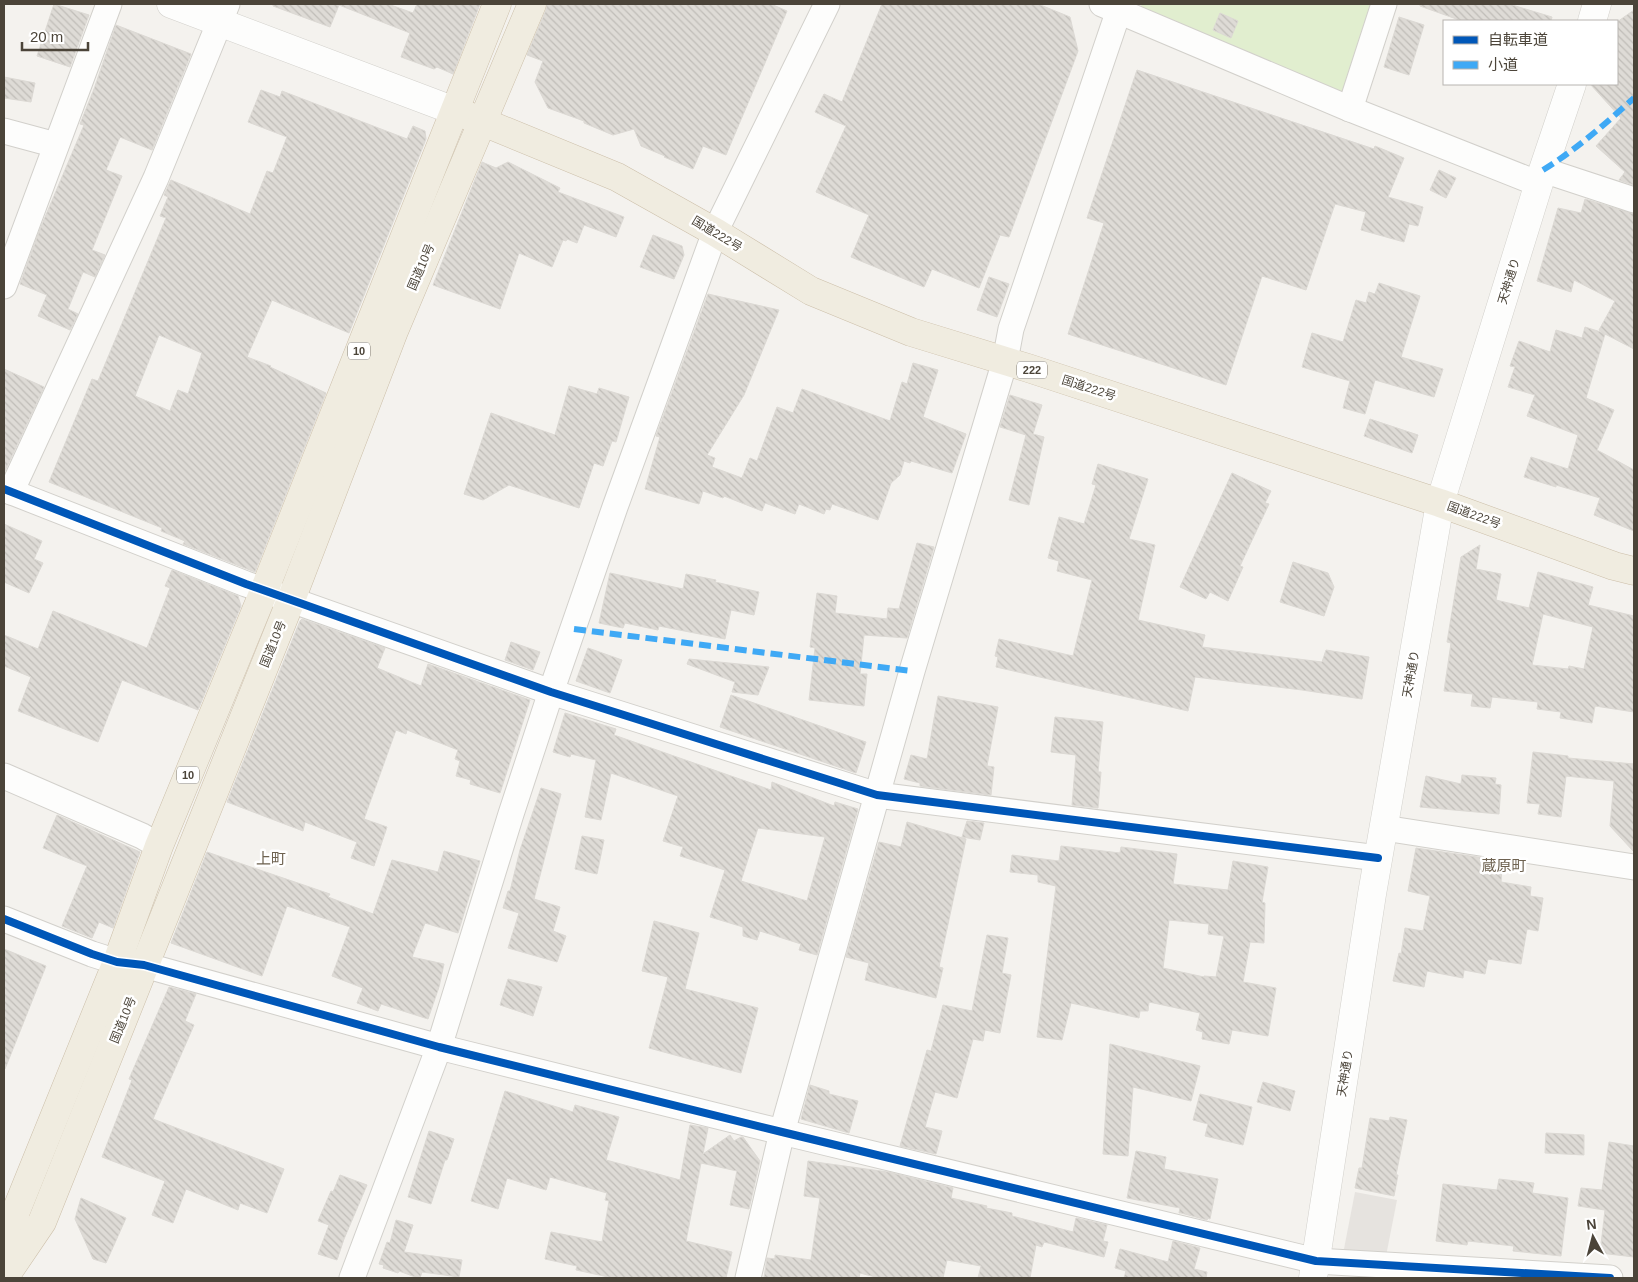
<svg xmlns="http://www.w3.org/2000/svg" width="1638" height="1282" font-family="Arial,'Noto Sans JP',sans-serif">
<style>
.green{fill:#e1eecf}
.parking{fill:#e6e3df}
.building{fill:url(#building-back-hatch);stroke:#dcd9d4;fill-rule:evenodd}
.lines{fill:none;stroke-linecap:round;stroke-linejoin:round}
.minor-casing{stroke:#d2d0cb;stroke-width:27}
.tertiary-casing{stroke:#d2d0cb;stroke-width:29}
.trunk-casing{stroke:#ccbfa9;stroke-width:29}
.minor{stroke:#fdfdfc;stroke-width:25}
.tertiary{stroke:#fdfdfc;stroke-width:28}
.trunk{stroke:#f0ece0;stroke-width:28}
.quiet{stroke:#3fa9f5;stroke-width:6;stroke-dasharray:12 6;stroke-linecap:butt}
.cycleway-casing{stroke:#fff;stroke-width:11}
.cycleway{stroke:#0057b8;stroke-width:8}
.labels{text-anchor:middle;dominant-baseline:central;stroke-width:5;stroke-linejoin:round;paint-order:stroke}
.shield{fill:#fff;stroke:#817c74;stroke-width:1}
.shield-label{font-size:11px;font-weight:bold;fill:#4b4439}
.street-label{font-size:12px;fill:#4b4439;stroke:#fff}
.quarter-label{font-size:15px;fill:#6e6250;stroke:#fff}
</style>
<defs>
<pattern id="building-back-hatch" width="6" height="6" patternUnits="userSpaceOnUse" patternTransform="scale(1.25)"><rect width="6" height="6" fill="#dedbd6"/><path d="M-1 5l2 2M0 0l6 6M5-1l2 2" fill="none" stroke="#c0bdb8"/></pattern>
</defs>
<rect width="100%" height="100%" fill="#f4f2ee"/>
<path class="green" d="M1140 4H1378L1344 93 1145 10Z"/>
<path class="parking" d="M1355 1192 1397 1200 1386 1256 1343 1254Z"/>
<g class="building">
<path d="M54 4 89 15 70 67 37 56Z"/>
<path d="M273 4H388L413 13 417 4H480L453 74 437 67 434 69 401 57 410 33 339 5 330 27 273 6Z"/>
<path d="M547 4H771L787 11 726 155 703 146 693 169 664 157 665 156 641 146 634 129 613 135 584 123V121L548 108 535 82 543 61 527 55 546 10Z"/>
<path d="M882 4H1038L1070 17 1078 51 1009 237 1000 235 979 288 932 269 924 287 851 257 869 215 816 192 846 126 815 112 824 94 842 102Z"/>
<path d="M1420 4H1509L1552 17 1551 21H1462L1420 6Z"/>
<path d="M1634 10V185L1619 180 1625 172 1596 146 1621 118 1590 84H1617V22Z"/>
<path d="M1220 13 1238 21 1231 38 1213 30Z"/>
<path d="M1399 17 1424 25 1409 75 1384 67Z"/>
<path d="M116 25 191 54 152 150 120 137 106 170 122 176 92 250 105 255 95 277 83 272 68 309 78 314 70 330 38 316 47 295 20 284 40 229 84 125 80 124 94 89Z"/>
<path d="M1137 70 1374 149 1375 146 1404 158 1388 197 1423 207 1418 226 1409 224 1404 242 1361 230 1366 212 1335 204 1306 290 1262 276 1226 385 1068 334 1104 223 1087 218Z"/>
<path d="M4 77 35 83 31 102 4 98Z"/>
<path d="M261 90 280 97 282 91 407 139 413 126 425 131 426 139 349 333 272 300 247 357 271 366 270 367 326 393 255 572 183 544 185 541 161 531 162 528 49 482 92 379 98 381 166 218 160 216 168 197 164 195 171 180 250 214 267 171 273 173 287 137 248 122ZM159 335 202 353 188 394 178 390 170 411 135 396Z"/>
<path d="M482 162 496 168 508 162 560 188 558 192 624 217 616 237 584 225 577 243 567 239 566 241 563 240 552 267 519 253 500 309 433 285Z"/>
<path d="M1439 170 1456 178 1446 198 1430 190Z"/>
<path d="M1585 199 1634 214V349L1605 334 1586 398 1614 410 1597 450 1634 470V531L1594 515 1600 498 1556 485V487L1524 477 1531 457 1568 469 1578 435 1527 416 1535 395 1508 387 1515 367 1510 366 1519 341 1550 352 1556 330 1582 338 1585 327 1604 333 1599 330 1615 301 1574 280 1571 292 1537 281 1558 208 1581 213Z"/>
<path d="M653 235 682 246 684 255 674 279 640 267Z"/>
<path d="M989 277 1009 284 997 317 977 310Z"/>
<path d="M1379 283 1420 296 1401 357 1443 369 1434 397 1375 380 1365 414 1343 408 1350 381 1302 367 1312 333 1343 342 1356 300 1366 303 1369 292 1375 294Z"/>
<path d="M708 294 779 310 744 395 707 455 715 458 712 467 742 478 750 458 757 461 777 407 793 413 802 389 890 421 902 382 907 384 913 363 938 370 923 417 966 434 952 473 911 461 910 463 904 461 900 475 891 483 878 520 832 504 830 510 826 509 824 514 799 504 795 514 765 503 762 511 724 496 723 498 703 491 699 504 645 489 660 437 656 436Z"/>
<path d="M4 369 44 387 4 473Z"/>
<path d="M569 386 597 394 599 388 629 397 616 442 612 441 603 466 594 463 579 508 509 485 483 500 464 494 491 413 555 435Z"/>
<path d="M1010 395 1042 405 1033 434 1044 437 1029 505 1009 500 1026 435 1000 427Z"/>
<path d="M1370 419 1418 435 1412 453 1364 436Z"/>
<path d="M1098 464 1148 479 1129 539 1155 545 1138 620 1205 635 1202 647 1322 662 1326 650 1369 657 1362 699 1302 690 1195 677 1188 711 996 667 998 657 995 656 999 639 1073 656 1092 580 1057 571 1059 561 1048 558 1059 517 1084 524 1096 485 1092 484Z"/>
<path d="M1232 473 1271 491 1265 503 1269 504 1240 566 1243 567 1228 601 1210 592 1206 599 1180 587Z"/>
<path d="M4 524 42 541 34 559 43 563 29 593 4 582Z"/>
<path d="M917 543 934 547 907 638 864 635 860 674H867L864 706 809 700 815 648 810 647 817 593 837 596 835 613 887 619 888 608 899 609Z"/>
<path d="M1480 545 1476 569 1501 574 1496 600 1529 608 1538 572 1593 587 1588 605 1634 616V712L1595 706 1592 723 1560 718 1561 712 1537 709 1538 702 1492 697 1490 708 1471 706 1473 694 1444 691 1451 643 1447 642 1461 557ZM1543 614 1593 627 1584 669 1569 666 1568 669 1532 665Z"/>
<path d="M1293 562 1328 573 1334 587 1324 616 1280 602Z"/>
<path d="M172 570 238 596 241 606 198 710 122 680 98 742 18 711 31 677 4 666V635L38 649 53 611 147 648 170 588 165 586Z"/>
<path d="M610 573 683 589 686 574 716 580 715 582 759 592 754 615 731 610 725 639 659 626 658 630 625 623 623 628 599 623Z"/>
<path d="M302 619 385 648 377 668 421 686 428 664 530 700 500 793 470 784 471 780 456 776 460 761 455 759 458 750 407 730 406 734 396 730 364 819 387 827 374 866 351 858 357 842 305 822 303 831 227 802 300 621Z"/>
<path d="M511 642 540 652 533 670 505 660Z"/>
<path d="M588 648 622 660 610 693 576 681Z"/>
<path d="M689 659 769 667 758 695 732 692 735 682 687 664Z"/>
<path d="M731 695 866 742 856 773 720 727Z"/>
<path d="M938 696 998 707 987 766 994 767 991 795 920 786V783L904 779 911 755 927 759Z"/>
<path d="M565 713 616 729 614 735 771 790 772 782 834 806 835 802 858 809 817 955 799 950 801 944 760 931 757 940 743 936V927L710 917 725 870 680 856 683 847 663 841 678 796 611 773 601 820 585 817 596 760 571 754 570 757 553 752ZM758 828 825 837 807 901 741 881Z"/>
<path d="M1055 717 1103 722 1098 772H1101L1098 808 1072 805 1076 755 1051 752Z"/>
<path d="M1533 752 1568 756V758L1634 764V852L1610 826 1614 781 1566 776 1561 817 1538 814 1540 804 1527 803Z"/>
<path d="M1462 775 1496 778 1495 784 1501 785 1499 814 1420 807 1426 776 1461 784Z"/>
<path d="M541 788 561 794 534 899 560 907 553 931 566 936 557 962 508 948 519 913 503 908 508 891H510L520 850Z"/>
<path d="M57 815 140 852 113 928 99 922 92 938 62 926 87 866 43 848Z"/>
<path d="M967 821 984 823 980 840 962 837Z"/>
<path d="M907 822 966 839 939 967 943 968 936 998 865 980 869 963 846 957 879 842 901 847Z"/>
<path d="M582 836 604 840 597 874 575 869Z"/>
<path d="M1061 846 1120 853 1121 847 1177 854 1173 884 1228 890 1233 861 1268 867 1262 902 1265 903 1264 943 1250 942 1243 982 1276 988 1268 1036 1232 1030 1229 1044 1202 1039 1203 1032 1196 1030 1200 1013 1149 1002 1148 1011H1140L1139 1018 1071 1003 1062 1040 1037 1037 1056 886 1038 882V875L1010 872 1012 855 1059 861ZM1169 920 1209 924 1208 934 1224 936 1216 977 1204 976V977L1163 968Z"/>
<path d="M1416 848 1491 859 1490 867 1502 869 1501 882 1531 887 1530 896 1543 898 1538 931 1527 929 1521 964 1488 959 1485 974 1464 970 1463 978 1427 971 1424 987 1393 981 1399 953 1401 954 1405 928 1423 931 1430 896 1408 891Z"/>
<path d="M444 851 480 861 458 933 425 923 412 957 444 964 439 987 428 1019 381 1004 378 1011 357 1003 363 988 332 976 350 927 287 906 262 976 171 943 207 852 330 894 328 897 373 914 392 860 438 872Z"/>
<path d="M654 921 699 933 685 989 758 1008 741 1073 649 1048 668 977 642 971Z"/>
<path d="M987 935 1008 938 1002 973 1011 975 1000 1033 985 1030 983 1041 973 1039 957 1098 935 1092 925 1127 942 1131 936 1154 900 1146 927 1050 931 1051 943 1005 972 1011Z"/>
<path d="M4 949 46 966 5 1069H4Z"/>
<path d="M508 979 542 987 533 1016 500 1005Z"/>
<path d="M169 987 196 994 185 1021 194 1025 153 1119 284 1169 267 1213 240 1203 238 1210 186 1189 173 1223 152 1215 165 1181 102 1157 132 1080 129 1079Z"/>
<path d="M1110 1044 1200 1066 1191 1101 1133 1087 1128 1156 1103 1154Z"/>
<path d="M1263 1082 1295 1091 1290 1111 1257 1102Z"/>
<path d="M810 1085 829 1091V1094L858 1101 849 1133 801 1119Z"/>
<path d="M505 1091 573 1112 575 1105 619 1117 606 1160 680 1180 690 1125 708 1128 703 1154 730 1135 734 1141 741 1137H743L760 1161 749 1209 730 1205 737 1171 701 1163 686 1241 732 1252 726 1278H613L576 1270 577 1266 545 1259 551 1232 602 1242 609 1201 605 1200 607 1193 550 1177 546 1190 507 1178 498 1209 471 1201Z"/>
<path d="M1200 1094 1252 1107 1243 1145 1205 1136 1208 1124 1193 1120Z"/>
<path d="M1390 1117 1407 1120 1396 1175H1398L1394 1196 1355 1188 1359 1168H1362L1370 1118 1389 1121Z"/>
<path d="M429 1131 454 1139 447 1160H445L431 1204 408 1197Z"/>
<path d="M1546 1133 1584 1135V1155L1545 1153Z"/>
<path d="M1609 1142 1634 1146V1257L1600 1253 1605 1210 1578 1206 1581 1188 1602 1190Z"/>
<path d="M1136 1151 1166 1157 1164 1169 1218 1179 1210 1219 1208 1218 1207 1220 1181 1213H1179L1180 1208 1127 1198Z"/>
<path d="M808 1161 888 1172 953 1188 951 1198 987 1206 986 1208 1012 1213V1216L1073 1232 1076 1218 1107 1225 1103 1241 1108 1242 1104 1257 1044 1242 1042 1247 1036 1245 1030 1278H978L981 1266 947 1260 943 1278H879L860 1273 859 1278H764L767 1258 775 1259V1255L811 1260 820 1198 804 1196Z"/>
<path d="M340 1175 367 1185 344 1239 337 1260 318 1254 329 1225 318 1221 331 1191 333 1192Z"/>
<path d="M1499 1179 1534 1183 1532 1193 1568 1198 1561 1256 1513 1251 1514 1246 1468 1241 1467 1245 1436 1241 1443 1184 1497 1190Z"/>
<path d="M81 1198 126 1218 106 1263 93 1259 75 1219Z"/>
<path d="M396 1220 413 1225 404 1252 462 1260 459 1277 422 1272 420 1278H418L399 1271 398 1273 383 1268 384 1265 379 1264 387 1242 390 1243Z"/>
<path d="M1173 1241 1200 1248 1194 1269 1207 1272 1206 1278H1124L1126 1271 1115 1268 1120 1249 1168 1262Z"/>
</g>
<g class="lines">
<defs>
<g id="minor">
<path d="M1102 4 1350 109 1539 184"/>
<path d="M1350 109 1384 4"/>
<path d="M4 131 56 145"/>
<path d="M1543 170 1634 200"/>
<path d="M4 286 109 4"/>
<path d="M4 489 246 584 551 692 877 795 1378 858"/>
<path d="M11 492 156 178 227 4"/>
<path d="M4 776 142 836 159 846"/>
<path d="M1384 828 1634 867"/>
<path d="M4 919 92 954 117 962 144 965 439 1047 782 1132 1316 1261 1610 1278"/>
<path d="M352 1278 439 1047 511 814 551 692 615 507 715 232 827 4"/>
<path d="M748 1278 782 1132 912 671 1005 361 1011 329 1121 4"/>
</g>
<g id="tertiary">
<path d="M171 4 455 111"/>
<path d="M1592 21 1597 4"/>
<path d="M1313 1278 1372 894 1440 503 1543 170 1572 84"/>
</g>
<g id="trunk">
<path d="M466 115 617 177 715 232 811 291 911 332 1028 368 1440 503 1614 566 1634 571"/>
<path d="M4 1264 16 1211 117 962 159 846 264 591 497 4"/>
<path d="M4 1278 42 1222 291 600 394 331 532 4"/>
</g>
</defs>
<use href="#minor" class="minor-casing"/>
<use href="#tertiary" class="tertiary-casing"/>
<use href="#trunk" class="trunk-casing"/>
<use href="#minor" class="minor"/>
<use href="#tertiary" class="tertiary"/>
<use href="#trunk" class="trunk"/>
<g class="quiet">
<path d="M1543 170C1577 149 1605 124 1634 98"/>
<path d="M574 629 912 671"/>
</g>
<defs>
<g id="cycleway">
<path d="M4 489 246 584 551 692 877 795 1378 858"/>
<path d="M4 919 92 954 117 962 144 965 439 1047 782 1132 1316 1261 1610 1278"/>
</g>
</defs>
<use href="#cycleway" class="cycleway-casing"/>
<use href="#cycleway" class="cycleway"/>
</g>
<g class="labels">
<g class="shield">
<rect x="348" y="342.5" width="22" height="17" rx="4"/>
<rect x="1017" y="361.5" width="30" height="17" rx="4"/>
<rect x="177" y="766.5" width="22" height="17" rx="4"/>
</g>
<g class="shield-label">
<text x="359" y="351">10</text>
<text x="1032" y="370">222</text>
<text x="188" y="775">10</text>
</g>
<g class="street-label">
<text transform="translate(717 234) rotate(31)">国道222号</text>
<text transform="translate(421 267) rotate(-67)">国道10号</text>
<text transform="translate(1509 281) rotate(-73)">天神通り</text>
<text transform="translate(1089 388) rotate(18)">国道222号</text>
<text transform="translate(1474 515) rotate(20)">国道222号</text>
<text transform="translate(273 644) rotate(-68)">国道10号</text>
<text transform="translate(1411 674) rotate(-80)">天神通り</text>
<text transform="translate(123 1020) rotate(-68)">国道10号</text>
<text transform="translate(1345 1073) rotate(-81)">天神通り</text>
</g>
<g class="quarter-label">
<text x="271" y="858">上町</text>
<text x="1504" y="865">蔵原町</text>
</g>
</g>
<rect width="1638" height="1282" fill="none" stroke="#4b4439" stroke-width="10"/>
<rect x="1443" y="20" width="175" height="65" fill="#ffffff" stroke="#b7b4b0"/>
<rect x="1453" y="36" width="25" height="8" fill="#0057b8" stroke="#b7b4b0"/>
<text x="1488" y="45" font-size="15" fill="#4b4439">自転車道</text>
<rect x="1453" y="61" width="25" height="8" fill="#3fa9f5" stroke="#b7b4b0"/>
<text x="1488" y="70" font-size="15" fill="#4b4439">小道</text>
<g transform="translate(1593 1237) rotate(353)" stroke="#ffffff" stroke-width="4" paint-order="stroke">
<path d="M0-4L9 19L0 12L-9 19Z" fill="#4b4439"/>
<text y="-8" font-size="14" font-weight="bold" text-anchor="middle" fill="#4b4439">N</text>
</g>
<path d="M22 42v8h66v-8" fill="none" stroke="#4b4439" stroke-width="2.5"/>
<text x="30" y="42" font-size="15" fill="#4b4439" stroke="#ffffff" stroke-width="4" paint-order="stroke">20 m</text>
</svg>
